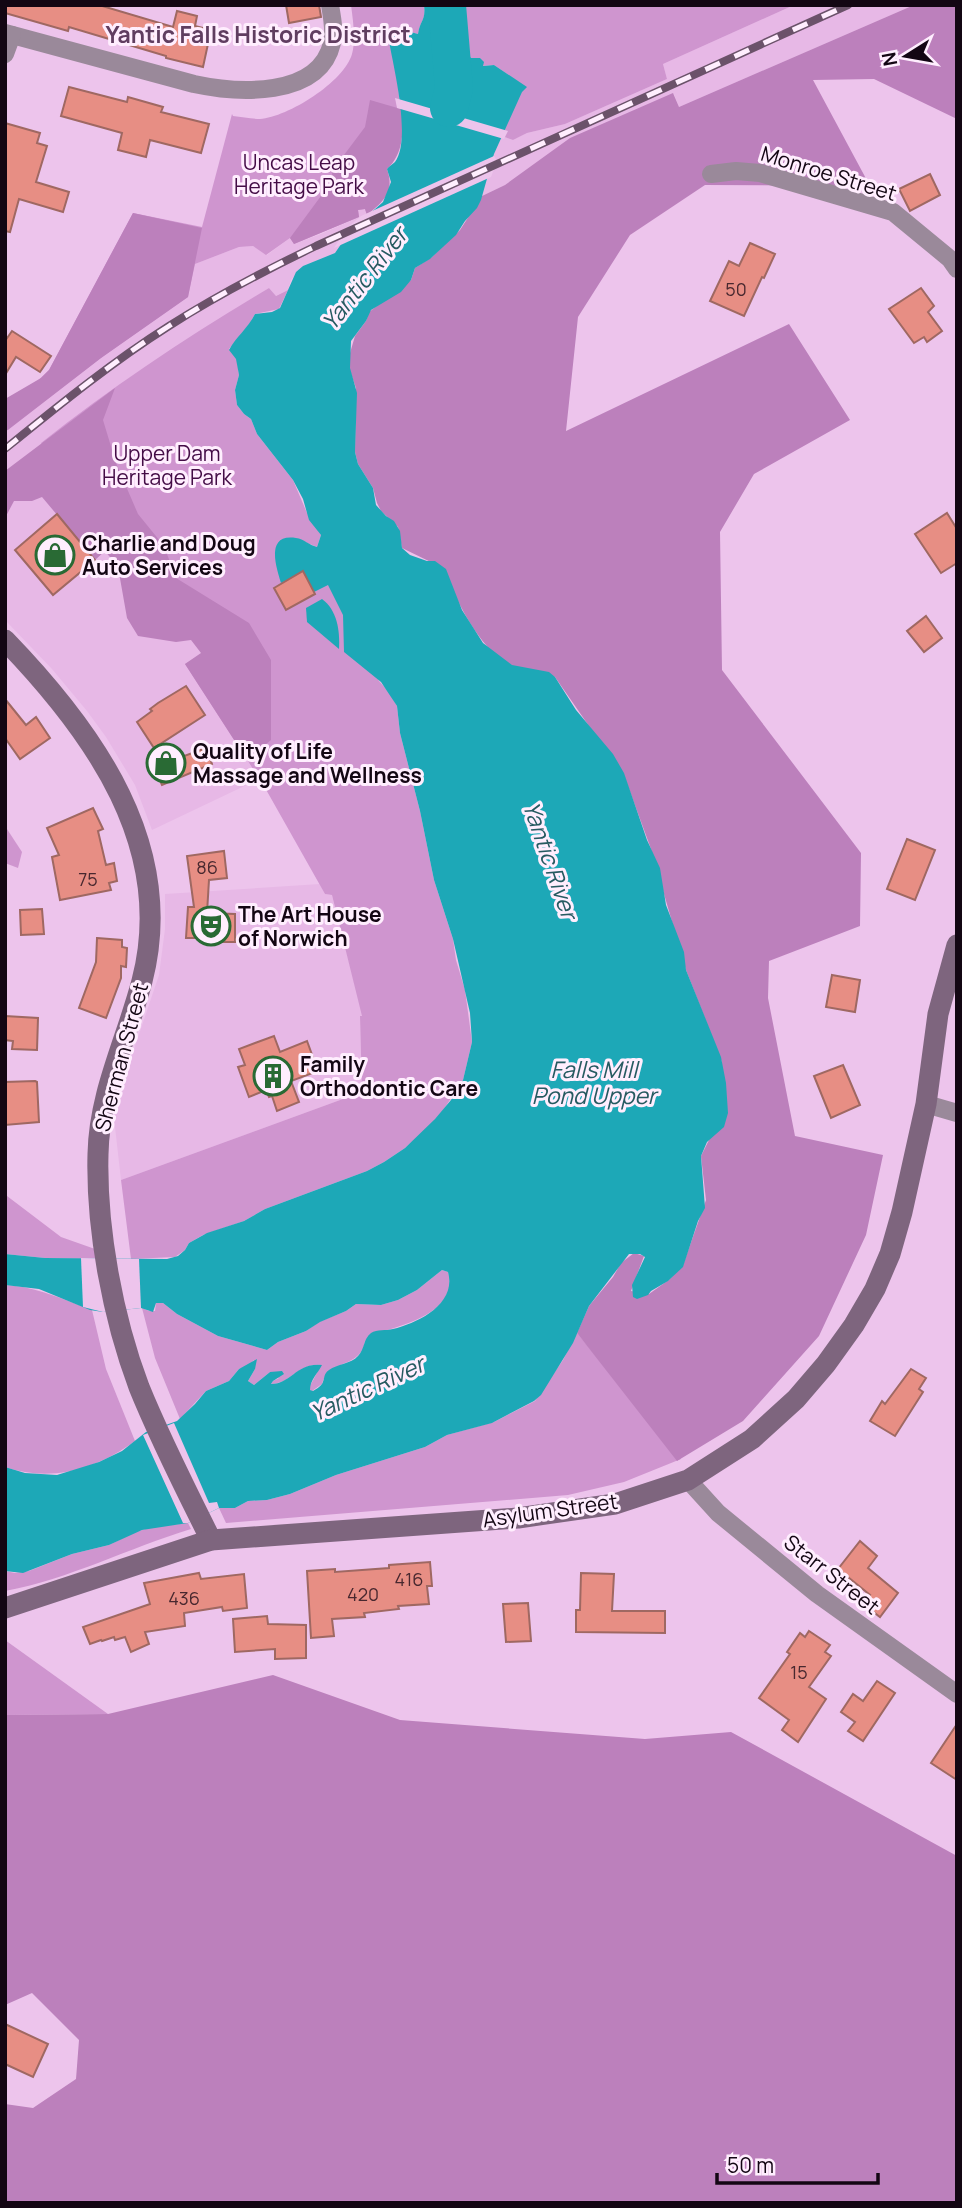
<svg xmlns="http://www.w3.org/2000/svg" width="962" height="2208" font-family="Manrope,sans-serif">
<style>
.built{fill:#e7b8e6}
.green{fill:#cf95cf}
.forest{fill:#bc80bc}
.water{fill:#1da8b7}
.pier{fill:#edc4ec}
.lines{fill:none;stroke-linecap:round;stroke-linejoin:round}
.river{stroke:#1da8b7;stroke-width:38}
.building{fill:#e78e84;stroke:#9f6862;stroke-width:2}
.street{stroke:#9a899a;stroke-width:18}
.secondary{stroke:#7e657e;stroke-width:21}
.rail-casing{stroke:#6b526a;stroke-width:8}
.rail{stroke:#ffeefe;stroke-width:5;stroke-dasharray:16;stroke-linecap:butt}
.labels{text-anchor:middle;dominant-baseline:central;stroke-width:6;stroke-linejoin:round;paint-order:stroke}
.number-label{font-size:18px;fill:#48282f}
.park-label{font-size:21px;fill:#440c46;stroke:#ffeefe}
.street-label{font-size:21px;fill:#130613;stroke:#ffeefe}
.poi-label{font-size:21px;font-weight:bold;fill:#130613;stroke:#ffeefe;text-anchor:start}
.neighbourhood-label{font-size:23px;font-weight:bold;fill:#603d60;stroke:#ffeefe}
.water-label{font-size:23px;font-style:italic;fill:#265a61;stroke:#ffeefe}
</style>
<rect width="100%" height="100%" fill="#edc4ec"/>
<g class="built">
<path d="M794 5H914L679 107 674 94 505 185 482 196 494 154 502 136 513 140 527 133 565 124 667 79 663 64Z"/>
<path d="M365 208 367 215 350 231 335 253 303 266 291 280 288 290 276 296 269 288 238 307 115 388 41 443 249 623 186 664 259 779 152 830 135 785 106 737 87 711 52 669 5 620V432L101 358 188 297 195 264 239 247 253 246 267 255 290 238 294 244 321 234 359 217 357 210Z"/>
<path d="M320 884 325 894 332 895 363 1017H360L362 1092 121 1180 114 1118 125 1076 159 975 165 929V894Z"/>
</g>
<g class="green">
<path d="M351 5H424C426 22 420 20 418 34L396 28 399 97 402 116 367 215 365 209 358 210 359 217 294 244 290 238 266 255 253 246 239 247 195 264 188 297 101 358 8 430 5 412 49 370 133 213 202 227 232 114 233 116C242 117 252 119 260 119 288 117 344 82 352 54 356 39 353 21 351 5Z"/>
<path d="M461 5H794L663 64 667 79 565 124 527 133 513 140 502 136 520 83 494 65 482 66 480 58H471L457 37 460 27 455 15 461 10Z"/>
<path d="M269 288 276 296 288 290 279 309 255 314 250 323 229 349 237 359 239 375 235 390 237 405 244 414 251 419 257 434 293 480 307 513 321 535 317 547 295 538 275 551 288 580 309 569 329 583 379 681 389 692 397 706 400 733 420 811 434 880 453 939 456 960 465 990 472 1042 463 1080 442 1112 425 1130 405 1148 384 1162 367 1171 265 1209 244 1221 203 1235 189 1243 185 1250 175 1257 131 1259 121 1180 362 1092 360 1016H362L332 895 325 894 264 786 185 664 248 624 102 533 41 443C113 386 190 335 269 288Z"/>
<path d="M5 826 22 852 18 868 5 863Z"/>
<path d="M5 1192 7 1196 61 1237 95 1249 97 1259 45 1258 5 1254Z"/>
<path d="M442 1270 448 1272C459 1309 410 1323 385 1331 378 1333 371 1338 365 1341 362 1368 328 1359 322 1384L312 1391 310 1390V1386L321 1365C298 1363 291 1384 271 1384L273 1381 279 1378 270 1372 254 1385 248 1381 255 1369 254 1360 248 1366 239 1369 229 1381 206 1391 180 1419 155 1358 142 1308 149 1311H155L156 1303H163L177 1314 218 1336 267 1350 278 1342 306 1331 319 1322 346 1311 356 1304 381 1305 398 1300 417 1290Z"/>
<path d="M5 1285C38 1287 62 1299 92 1310L106 1369 135 1441C97 1469 51 1483 5 1467Z"/>
<path d="M577 1333 681 1459 624 1482 568 1495 226 1523 219 1508H235L248 1501 267 1500 290 1494 336 1475 425 1447 447 1435 494 1422 535 1401 563 1360Z"/>
<path d="M188 1523 191 1529C128 1548 70 1579 5 1591V1571L15 1573 29 1571 72 1554 109 1545 135 1532 153 1527Z"/>
<path d="M5 1640 108 1714 5 1715Z"/>
</g>
<g class="forest">
<path d="M914 5H957V119L874 79 813 80 870 186 705 185 630 235 578 317 566 431 789 324 850 420 754 474 720 532 722 670 861 853 860 926 769 961 768 998 795 1136 883 1155 866 1235 819 1336 743 1421 677 1461 577 1333 589 1306 613 1277 621 1263 634 1253 644 1256 631 1291 649 1294 670 1279 683 1265 706 1200 701 1156 710 1138 722 1062 686 970 651 849 625 778 555 677C542 673 525 672 512 666 479 650 457 601 443 568L402 548 398 527 381 511 377 503 373 488 358 464 355 452 356 388 350 371V353L355 336 366 321 369 312 411 280 415 268 432 257 460 230 482 196 505 185 570 138 673 93 679 107Z"/>
<path d="M370 100 401 109C404 129 404 154 387 169 395 192 384 201 367 215L365 209 358 210 359 217 294 244 290 238 332 181V171L365 127Z"/>
<path d="M133 213 202 228 188 297 101 358 5 432V399L41 378 49 370Z"/>
<path d="M115 388 103 420 116 463 138 514 164 546 176 578 249 623 271 660V740L247 760 185 664 201 653 191 640 176 642 138 636 127 618 118 567 105 551 95 560 42 497 32 501H14L5 518V471Z"/>
<path d="M273 1675 400 1720 645 1739 731 1732 957 1856V2203H5V2104L33 2108 76 2079 79 2040 32 1993 5 2005V1715L108 1714Z"/>
</g>
<g class="water">
<path d="M424 5H437L438 18 435 20 441 32 450 22 443 8 444 5H461V10L455 16 460 27 457 37 471 58H480L484 62 483 66 494 65 527 87 522 92 494 154 481 200 477 208 465 221 456 235 430 259 415 268 411 280 401 292 371 310 366 321 351 341 350 368 357 393 355 452 358 464 373 488 376 505 386 516 394 521 400 531 402 548 410 555 427 561H435L446 569 462 610 483 643 512 665 549 672 555 677 576 710 613 754 624 773 647 840 660 868 666 905 684 952 686 970 721 1057 726 1083 728 1113 724 1127 707 1142 701 1156 705 1208 698 1221 683 1267 668 1281 651 1291 648 1295 637 1299 633 1297 632 1285 645 1257 640 1254H629L589 1306 573 1343 541 1395 534 1401 492 1423 447 1435 425 1447 336 1475 290 1494 267 1500 248 1501 235 1508H219L188 1523 142 1530 109 1545 72 1554 23 1573 5 1571V1467L25 1473 57 1475 99 1462 122 1451 146 1432 177 1421 195 1404 206 1391 229 1381 239 1369 257 1359 255 1369 248 1381 254 1385 270 1372 282 1371 284 1374 273 1381 271 1384C291 1384 297 1362 322 1365 318 1373 310 1380 310 1390L313 1391C316 1389 320 1387 322 1384 325 1379 323 1374 329 1370 337 1364 351 1364 358 1356 365 1349 363 1339 371 1333 377 1329 386 1331 393 1329 418 1323 457 1304 448 1272L442 1270 417 1290 398 1300 381 1305 356 1304 346 1311 320 1322 306 1331 278 1342 267 1350 218 1336 177 1314 163 1303H156L153 1312 141 1308 103 1312 90 1310 39 1289 5 1285V1254L45 1258 167 1259 178 1256 185 1250 189 1243 207 1233 244 1221 265 1209 367 1171 384 1162 405 1148 435 1119 451 1100 463 1080 472 1042 470 1013 453 939 434 880 420 811 400 733 397 706 381 682 344 652 343 615 328 585 314 592 303 572 281 583C276 567 265 533 296 538 304 539 309 545 317 547L321 535 309 520 303 499 293 480 257 434 251 419 244 414 237 405 235 390 239 375 236 359 229 350C236 337 248 328 255 314L272 312 280 308 296 272 303 266 335 253 350 231 383 202 391 182 387 169C389 166 393 164 395 162 412 139 393 65 388 36L396 28 418 34C420 20 426 21 424 5Z"/>
<path d="M322 599C337 610 340 630 339 649L307 622 306 608Z"/>
</g>
<g class="pier">
<path d="M395 98 508 131 504 139 397 108Z"/>
<path d="M494 156 497 161 491 177 334 248 347 228 361 216Z"/>
<path d="M81 1258 139 1259 141 1308 103 1312 83 1307Z"/>
<path d="M174 1423 209 1503 217 1502 219 1508 188 1523H183L143 1435Z"/>
</g>
<g class="lines">
<path class="river" d="M447 5 454 88 449 108"/>
</g>
<g class="building">
<path d="M5 5H99L173 27 177 11 197 16 195 26 211 30 203 67 166 58V56L69 27 68 31 5 13Z"/>
<path d="M286 5H319L321 17 289 23Z"/>
<path d="M69 87 127 102 128 97 163 107 161 112 209 124 201 153 150 140 146 157 118 150 122 133 61 116Z"/>
<path d="M5 123 40 133 37 143 47 146 36 182 69 192 63 212 19 199 10 232 5 231Z"/>
<path d="M930 174 940 195 910 211 899 189Z"/>
<path d="M750 243 775 254 764 278 762 277 744 316 710 301 729 261 739 266Z"/>
<path d="M921 288 934 306 928 312 942 331 927 342 924 337 914 343 889 309Z"/>
<path d="M12 331 51 356 40 372 16 357 5 375V341Z"/>
<path d="M947 513 957 529V563L941 573 915 534Z"/>
<path d="M57 514 95 560 53 595 15 550Z"/>
<path d="M303 571 315 594 286 610 274 588Z"/>
<path d="M926 616 942 638 924 652 907 631Z"/>
<path d="M186 686 205 715 154 748 137 722 152 711 150 709 158 703Z"/>
<path d="M5 699 26 725 36 717 50 738 20 759 5 738Z"/>
<path d="M206 748 212 764 162 785 154 767Z"/>
<path d="M93 808 103 829 98 831 106 865 114 863 117 881 109 883 111 890 60 900 52 857 59 855 47 828Z"/>
<path d="M907 839 935 850 915 900 887 889Z"/>
<path d="M224 851 227 878 209 880 207 913 235 914V942H206L205 938H186L188 907H194L187 856Z"/>
<path d="M42 909 44 934 21 935 20 910Z"/>
<path d="M97 938 122 940V947L127 948 126 967 121 966V978L106 1018 79 1008 96 962Z"/>
<path d="M832 975 860 980 855 1012 826 1007Z"/>
<path d="M5 1016 38 1018 37 1050 12 1049 13 1041 5 1040Z"/>
<path d="M274 1036 280 1052 307 1041 318 1071 291 1081 299 1102 277 1111 272 1096 269 1097 266 1090 249 1097 238 1067 245 1065 239 1049Z"/>
<path d="M843 1065 860 1105 831 1118 814 1076Z"/>
<path d="M35 1081 37 1082 39 1122 5 1125V1082Z"/>
<path d="M911 1369 926 1378 919 1389 923 1392 895 1436 870 1421 882 1401 885 1404Z"/>
<path d="M860 1541 877 1556 868 1568 898 1593 880 1617 863 1604 870 1595 838 1569Z"/>
<path d="M430 1562 432 1586H427L429 1604 398 1606 399 1609 364 1613 365 1617 332 1619 334 1636 311 1638 307 1571 335 1569V1572L389 1568V1565Z"/>
<path d="M199 1573 201 1579 244 1574 247 1608 223 1611 222 1607 184 1613 185 1626 145 1632 149 1644 131 1652 125 1637 115 1640 114 1637 102 1641 101 1640 90 1644 83 1627 150 1604 144 1583Z"/>
<path d="M581 1573 614 1574 612 1611H665V1633L576 1632V1610H580Z"/>
<path d="M528 1603 531 1641 506 1642 503 1604Z"/>
<path d="M267 1616 268 1624 306 1625V1658L275 1659V1649L235 1652 233 1619Z"/>
<path d="M809 1631 830 1645 825 1652 831 1656 809 1687 826 1699 798 1742 782 1730 789 1720 759 1698 790 1654 787 1652 800 1633 805 1637Z"/>
<path d="M877 1681 895 1693 863 1741 848 1731 855 1722 841 1712 853 1694 863 1701Z"/>
<path d="M957 1724V1780L931 1763Z"/>
<path d="M5 2024 48 2044 33 2077 5 2064Z"/>
</g>
<g class="lines">
<g class="street">
<path d="M5 33 194 84C236 93 319 99 332 43 335 31 332 17 330 5"/>
<path d="M5 54 12 35"/>
<path d="M711 174 736 171 760 173 893 212 950 259 957 269"/>
<path d="M926 1104 957 1113"/>
<path d="M688 1480 718 1513 817 1594 957 1694"/>
</g>
<g class="secondary">
<path d="M5 640C94 732 177 847 142 981 127 1039 99 1093 98 1154 96 1229 113 1318 139 1387 160 1439 186 1490 211 1540"/>
<path d="M5 1608 211 1540 518 1518 615 1504 688 1480 752 1439 796 1399 826 1364 854 1325 875 1289 890 1254 902 1212 926 1104 938 1014 957 945"/>
</g>
<defs>
<path id="rail" d="M5 449C58 406 112 362 169 326 216 296 266 270 316 246L848 5"/>
</defs>
<use href="#rail" class="rail-casing"/>
<use href="#rail" class="rail"/>
</g>
<defs>
<symbol id="shop-ring" viewBox="-11 -11 22 22"><circle r="9.5" fill="#ffeefe" stroke="#296a34" stroke-width="1.5"/><path d="M-5-2.5h2.3a2.7 3.5 0 0 1 5.4 0H5L5.5 6h-11ZM-1.5-2.5h3a1.5 2.3 0 0 0-3 0Z" fill="#296a34"/></symbol>
<symbol id="theatre-ring" viewBox="-11 -11 22 22"><circle r="9.5" fill="#ffeefe" stroke="#296a34" stroke-width="1.5"/><path d="M-5-5.5Q0-4 5-5.5V0Q5 5 0 6Q-5 5-5 0ZM-3.3-2.5H-1v1.5H-3.3ZM1-2.5H3.3v1.5H1ZM-2.8 1Q0 5.5 2.8 1Z" fill="#296a34"/></symbol>
<symbol id="building-ring" viewBox="-11 -11 22 22"><circle r="9.5" fill="#ffeefe" stroke="#296a34" stroke-width="1.5"/><path d="M-4-6H4V6H1V3H-1V6H-4ZM-2.5-4.3h1.7v1.8h-1.7ZM.8-4.3h1.7v1.8H.8ZM-2.5-1h1.7V.8h-1.7ZM.8-1h1.7V.8H.8Z" fill="#296a34"/></symbol>
</defs>
<g fill-rule="evenodd">
<use href="#shop-ring" x="33" y="533" width="44" height="44"/>
<use href="#shop-ring" x="144" y="741" width="44" height="44"/>
<use href="#theatre-ring" x="189" y="904" width="44" height="44"/>
<use href="#building-ring" x="251" y="1054" width="44" height="44"/>
</g>
<g class="labels">
<g class="number-label">
<text x="736" y="289">50</text>
<text x="207" y="867">86</text>
<text x="88" y="879">75</text>
<text x="409" y="1579">416</text>
<text x="363" y="1594">420</text>
<text x="184" y="1598">436</text>
<text x="799" y="1672">15</text>
</g>
<g class="park-label">
<text x="299" y="162">Uncas Leap<tspan x="299" dy="24">Heritage Park</tspan></text>
<text x="167" y="453">Upper Dam<tspan x="167" dy="24">Heritage Park</tspan></text>
</g>
<g class="street-label">
<text transform="translate(829 173) rotate(17)">Monroe Street</text>
<text transform="translate(121 1057) rotate(-75)">Sherman Street</text>
<text transform="translate(550 1510) rotate(-8)">Asylum Street</text>
<text transform="translate(832 1574) rotate(38)">Starr Street</text>
</g>
<g class="poi-label">
<text x="82" y="543">Charlie and Doug<tspan x="82" dy="24">Auto Services</tspan></text>
<text x="193" y="751">Quality of Life<tspan x="193" dy="24">Massage and Wellness</tspan></text>
<text x="238" y="914">The Art House<tspan x="238" dy="24">of Norwich</tspan></text>
<text x="300" y="1064">Family<tspan x="300" dy="24">Orthodontic Care</tspan></text>
</g>
<g class="neighbourhood-label">
<text x="258" y="34">Yantic Falls Historic District</text>
</g>
<g class="water-label">
<text transform="translate(364 278) rotate(-52)">Yantic River</text>
<text transform="translate(551 860) rotate(71)">Yantic River</text>
<text x="594" y="1069">Falls Mill<tspan x="594" dy="26">Pond Upper</tspan></text>
<text transform="translate(367 1388) rotate(-25)">Yantic River</text>
</g>
</g>
<rect width="962" height="2208" fill="none" stroke="#130613" stroke-width="14"/>
<g transform="translate(906 56) rotate(259)" stroke="#ffeefe" stroke-width="5" paint-order="stroke">
<path d="M0-5L12 26L0 18L-12 26Z" fill="#130613"/>
<text y="-10" font-size="19" font-weight="bold" text-anchor="middle" fill="#130613">N</text>
</g>
<path d="M717 2173v10h161v-10" fill="none" stroke="#130613" stroke-width="3.5"/>
<text x="727" y="2173" font-size="21" fill="#130613" stroke="#ffeefe" stroke-width="5" paint-order="stroke">50 m</text>
</svg>
